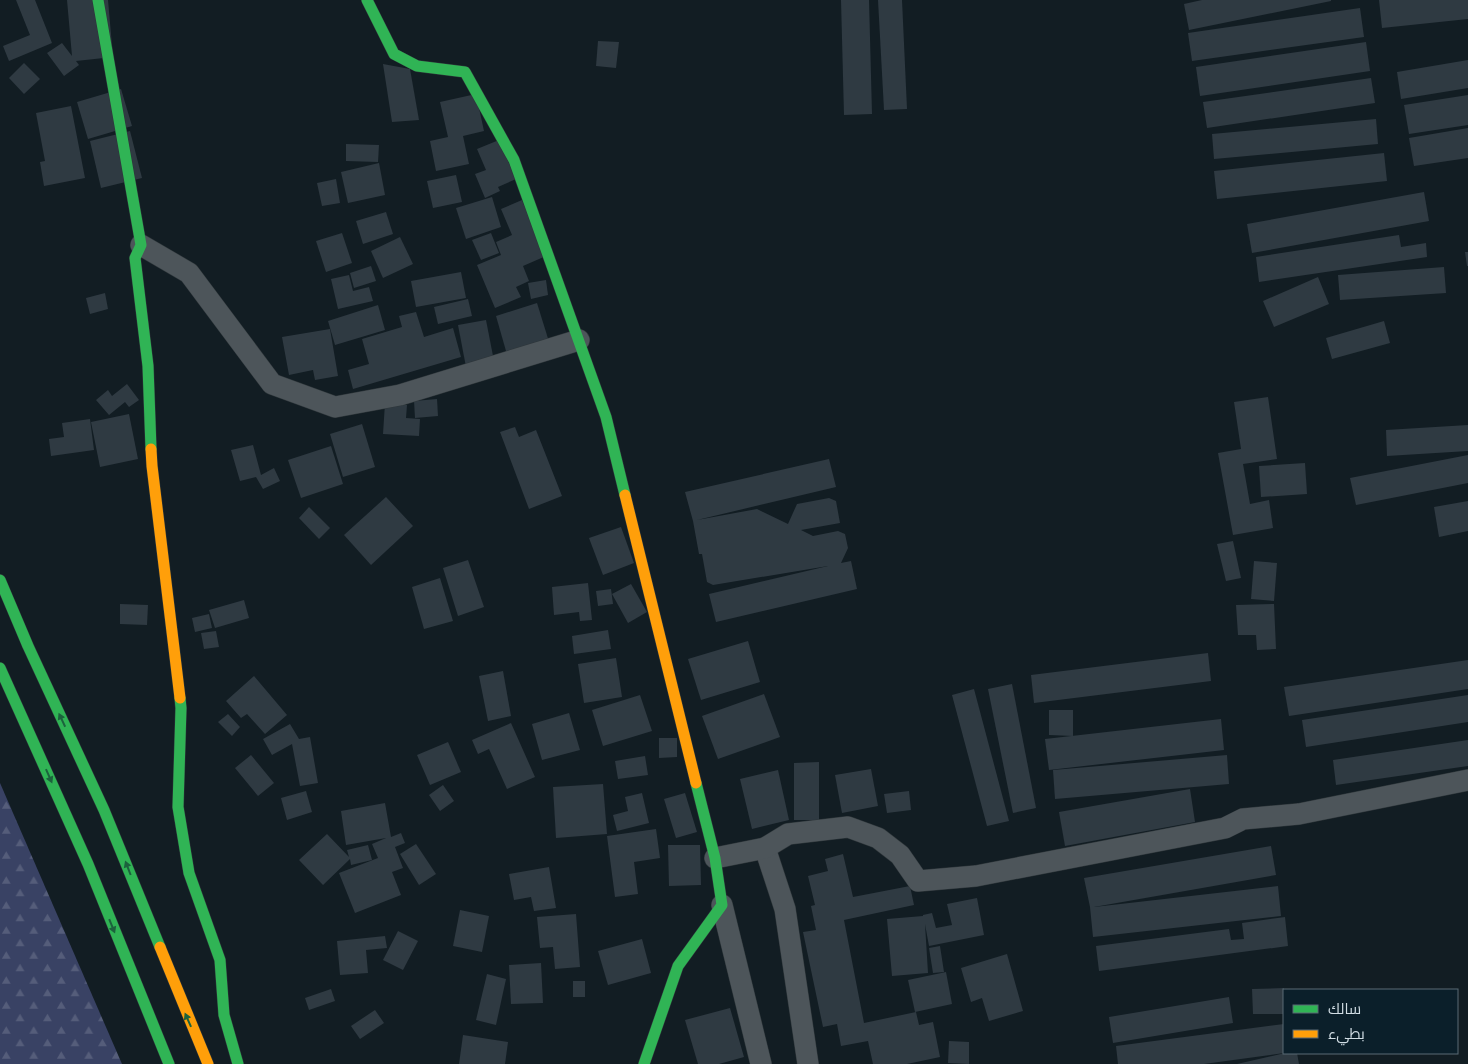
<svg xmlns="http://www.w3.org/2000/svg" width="1468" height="1064" font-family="'Times New Roman',Cairo,serif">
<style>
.forest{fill:url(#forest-firs)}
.building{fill:#2f3a42}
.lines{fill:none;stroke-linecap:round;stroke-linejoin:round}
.street-casing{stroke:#2f373b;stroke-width:22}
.fast-casing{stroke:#2f373b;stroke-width:12}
.slow-casing{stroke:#2f373b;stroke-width:12}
.street{stroke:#4d555a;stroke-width:21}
.fast{stroke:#30b455;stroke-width:11}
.slow{stroke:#ff9f0a;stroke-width:11}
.oneway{fill:#1c623d}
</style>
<defs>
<pattern id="forest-firs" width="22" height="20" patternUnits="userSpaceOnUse" patternTransform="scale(1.25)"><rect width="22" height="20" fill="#394264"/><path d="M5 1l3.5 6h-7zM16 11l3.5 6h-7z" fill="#555d7a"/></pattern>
</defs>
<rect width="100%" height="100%" fill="#121d23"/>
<path class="forest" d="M0 783 122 1064H0Z"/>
<g class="building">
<path d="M16 0H35L52 43 9 61 3 46 30 35Z"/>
<path d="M67 0H108L113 57 76 61 79 65 64 76 47 53 62 43 72 56Z"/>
<path d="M841 0H869L872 114 844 115Z"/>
<path d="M878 0H902L907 109 884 110Z"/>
<path d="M1202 0H1331V1L1189 30 1184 4Z"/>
<path d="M1379 0H1468V19L1382 28Z"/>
<path d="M1360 8 1364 37 1192 61 1188 33Z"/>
<path d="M598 41 619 42 616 68 596 66Z"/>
<path d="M1366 42 1370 71 1200 96 1196 67Z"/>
<path d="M1468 60V88L1401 99 1397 72Z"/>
<path d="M24 63 40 79 24 94 9 78Z"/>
<path d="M383 64 410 69 419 120 392 122Z"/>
<path d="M1371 78 1375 103 1207 128 1203 102Z"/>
<path d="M121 89 132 126 88 139 77 102Z"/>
<path d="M476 94 484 131 463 136 469 164 436 171 430 141 448 137 440 102Z"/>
<path d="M1468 95V125L1409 134 1404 105Z"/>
<path d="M71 106 85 178 44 186 40 162 45 161 36 113Z"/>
<path d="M1376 119 1378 144 1214 159 1212 134Z"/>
<path d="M1468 128V158L1414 166 1409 138Z"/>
<path d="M130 131 142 178 101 188 90 141Z"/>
<path d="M499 140 516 179 498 187 500 191 485 198 475 174 486 170 477 149Z"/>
<path d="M346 144 379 145 378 162 346 161Z"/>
<path d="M1384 153 1387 181 1217 199 1214 171Z"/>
<path d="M379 163 385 195 348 203 341 172Z"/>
<path d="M456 175 462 202 433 208 427 181Z"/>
<path d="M336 179 340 203 322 206 317 183Z"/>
<path d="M1424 192 1429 221 1252 253 1247 224Z"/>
<path d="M492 197 501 227 466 239 456 208Z"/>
<path d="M522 200 546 256 523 266 529 281 516 287 521 297 495 308 477 265 501 255 496 242 512 235 501 209Z"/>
<path d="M386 212 393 234 363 244 356 221Z"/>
<path d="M342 233 352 263 326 272 316 241Z"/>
<path d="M491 233 499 253 481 260 472 240Z"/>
<path d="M1399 235 1401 247 1426 243 1427 257 1259 282 1256 257Z"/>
<path d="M400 237 413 264 383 278 371 251Z"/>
<path d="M1465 252H1468V266H1467Z"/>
<path d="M371 266 376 281 354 288 350 273Z"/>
<path d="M1444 267 1446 293 1340 300 1338 275Z"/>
<path d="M461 272 466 298 416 307 411 281Z"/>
<path d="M349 275 353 291 369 287 373 301 338 309 331 279Z"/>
<path d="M1318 277 1329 304 1274 327 1263 301Z"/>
<path d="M546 280 548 295 531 299 528 283Z"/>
<path d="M105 293 108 309 90 314 86 298Z"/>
<path d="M468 299 472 316 438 324 434 307Z"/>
<path d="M537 303 550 345 508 358 496 316Z"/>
<path d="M378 305 385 330 335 345 328 321Z"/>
<path d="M416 312 424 337 453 328 461 357 353 389 348 370 369 364 362 339 402 327 399 316Z"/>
<path d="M486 320 494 361 466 367 458 325Z"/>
<path d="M1384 321 1390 343 1332 359 1326 338Z"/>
<path d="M330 329 338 376 315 380 313 370 289 375 282 337Z"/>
<path d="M127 384 139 400 129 407 125 402 109 415 96 400 108 390 112 396Z"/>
<path d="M1268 397 1277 459 1243 464 1250 504 1269 500 1273 528 1233 535 1218 453 1241 449 1234 402Z"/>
<path d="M437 399 438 416 415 418 414 401Z"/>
<path d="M385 403 407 405 406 418 420 419 419 436 383 434Z"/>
<path d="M129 414 138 459 100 467 91 422Z"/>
<path d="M90 419 94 450 51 456 49 439 64 437 62 423Z"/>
<path d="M362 424 375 467 343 477 330 434Z"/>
<path d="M1468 425V451L1387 456 1386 430Z"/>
<path d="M515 427 519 437 536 430 562 496 529 509 500 432Z"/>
<path d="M253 445 261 475 274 468 280 481 263 489 256 477 240 481 231 450Z"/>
<path d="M331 446 343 484 301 498 288 460Z"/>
<path d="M1468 455V483L1356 505 1350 478Z"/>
<path d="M829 459 836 487 697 520 757 509 788 524 797 504 829 498 836 501 840 523 801 530 813 536 838 531 845 534 848 548 841 563 851 561 857 589 716 622 709 594 828 566 713 585 707 582 702 554H699L693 521 685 492Z"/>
<path d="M1305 463 1307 494 1261 497 1259 466Z"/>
<path d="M386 497 413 526 371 565 344 535Z"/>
<path d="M1468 501V531L1439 537 1434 507Z"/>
<path d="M309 507 330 528 319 539 299 518Z"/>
<path d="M621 527 634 563 603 575 589 538Z"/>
<path d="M1233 541 1241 578 1226 581 1217 544Z"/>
<path d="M468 560 484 607 458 616 443 568Z"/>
<path d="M1254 561 1277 563 1274 601 1251 599Z"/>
<path d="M440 578 453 621 424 629 412 587Z"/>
<path d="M588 583 592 620 580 621 579 612 554 615 552 587Z"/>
<path d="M631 584 647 612 628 623 612 594Z"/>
<path d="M611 589 613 604 598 606 596 591Z"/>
<path d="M244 600 249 618 215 628 209 610Z"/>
<path d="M120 604 148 605 147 625 120 624Z"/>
<path d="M1274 604 1276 649 1257 650 1256 635H1238L1236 605Z"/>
<path d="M209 614 212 628 195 632 192 618Z"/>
<path d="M608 630 611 649 574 654 572 636Z"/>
<path d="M216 631 219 647 204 649 201 633Z"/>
<path d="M748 641 760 682 701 700 688 659Z"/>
<path d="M1208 653 1211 681 1034 703 1031 675Z"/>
<path d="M616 658 622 697 584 703 578 664Z"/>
<path d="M1468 660V689L1289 716 1284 687Z"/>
<path d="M503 671 511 716 488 721 479 676Z"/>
<path d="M254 676 287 715 265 734 247 714 241 718 226 701Z"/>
<path d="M1012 684 1036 808 1013 813 988 689Z"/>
<path d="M974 689 1009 821 987 826 952 695Z"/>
<path d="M764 694 780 737 718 759 702 716Z"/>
<path d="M640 695 652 731 603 746 592 710Z"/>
<path d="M1468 695V722L1306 747 1302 720Z"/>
<path d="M1049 710H1073V736L1049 735Z"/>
<path d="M569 713 580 750 542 760 532 724Z"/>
<path d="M228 714 240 727 232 736 218 722Z"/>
<path d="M1221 719 1224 750 1049 770 1045 739Z"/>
<path d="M511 723 535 777 507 789 489 749 478 754 472 740Z"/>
<path d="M290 724 299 739 310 737 318 783 300 786 292 744 272 755 263 739Z"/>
<path d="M659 738H677V757L659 758Z"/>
<path d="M1468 740V766L1336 785 1333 760Z"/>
<path d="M448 742 461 772 430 785 417 755Z"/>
<path d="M251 755 274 783 258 796 235 768Z"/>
<path d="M1227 755 1229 784 1055 799 1053 770Z"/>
<path d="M645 756 648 775 618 779 615 761Z"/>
<path d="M819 762V820H794V763Z"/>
<path d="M871 769 878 806 842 813 835 775Z"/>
<path d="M778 770 789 820 752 829 740 779Z"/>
<path d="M603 784 607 834 556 838 553 787Z"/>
<path d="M443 785 454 801 440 811 429 795Z"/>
<path d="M1190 789 1195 822 1065 846 1059 812Z"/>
<path d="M306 791 312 812 287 820 281 798Z"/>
<path d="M909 791 911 810 887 813 884 794Z"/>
<path d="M642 793 649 823 617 831 613 815 628 811 625 797Z"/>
<path d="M685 793 697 832 676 838 664 799Z"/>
<path d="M385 803 391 837 401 833 405 843 395 847 403 868 392 872 401 895 355 913 339 873 378 858 372 844 386 838 346 845 341 811Z"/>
<path d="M656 829 660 858 634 862 638 894 615 897 607 836Z"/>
<path d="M327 834 349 857 347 850 368 845 372 860 351 865 350 859 323 885 299 860Z"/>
<path d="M416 844 436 874 419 885 400 854Z"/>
<path d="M668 845H700L701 885 669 886Z"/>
<path d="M1271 846 1276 875 1094 907 1278 886 1281 916 1093 937 1090 907 1084 878Z"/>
<path d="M843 854 853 897 910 886 914 905 844 920 864 1023 916 1012 919 1025 933 1022 940 1057 907 1064H873L868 1041 841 1046 837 1024 823 1027 803 932 816 930 811 906 815 905 808 876 828 871 825 859Z"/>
<path d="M549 867 556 908 534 911 531 897 514 900 509 874Z"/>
<path d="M977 898 984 935 929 946 925 924 928 973 892 976 887 919 923 916V915L932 913 936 928 952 925 947 904Z"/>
<path d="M460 910 489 916 482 952 453 946Z"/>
<path d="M576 914 580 967 555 969 553 947 540 948 537 917Z"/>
<path d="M1285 917 1288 946 1099 971 1096 946 1229 929 1231 940 1244 939 1242 923Z"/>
<path d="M398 931 418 941 403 970 383 960Z"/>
<path d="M385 936 387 948 366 950 368 973 340 975 337 941Z"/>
<path d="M642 939 651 973 608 985 598 951Z"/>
<path d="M940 946 944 972 933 973 929 948Z"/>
<path d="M1007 954 1023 1011 989 1021 982 998 971 1002 961 968Z"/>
<path d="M541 963 543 1003 511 1004 509 965Z"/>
<path d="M946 972 952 1004 915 1012 908 980Z"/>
<path d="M487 974 506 979 496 1025 476 1020Z"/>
<rect x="573" y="981" width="12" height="16"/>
<path d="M1284 988V1014H1253L1252 989Z"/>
<path d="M331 989 335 1001 309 1010 305 998Z"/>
<path d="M1229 997 1233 1023 1113 1043 1109 1017Z"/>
<path d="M730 1008 744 1057 719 1064H698L685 1020Z"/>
<path d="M375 1010 384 1023 360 1039 351 1026Z"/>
<path d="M1284 1024V1053L1204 1064H1118L1116 1046Z"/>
<path d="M463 1035 508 1042 505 1064H459Z"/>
<path d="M949 1041 969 1042V1064L948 1063Z"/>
<path d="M1285 1053H1297L1299 1064H1237Z"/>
</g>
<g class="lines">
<defs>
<g id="street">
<path d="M141 245 189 273 272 384 335 407 400 395 579 340"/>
<path d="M765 848 785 909 808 1064"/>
<path d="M715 858 765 848 788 834 848 827 878 838 900 855 918 881 976 876 1225 828 1243 819 1299 814 1468 780"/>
<path d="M722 905 761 1064"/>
</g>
<g id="fast">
<path d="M98 0 141 245 135 258 148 366 151 449"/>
<path d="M367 0 394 54 417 66 465 72 514 160 606 417 625 495"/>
<path d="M0 580 28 646 104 810 160 947"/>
<path d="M0 668 88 864 169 1064"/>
<path d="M180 698 181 708 178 807 189 873 220 960 224 1015 238 1064"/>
<path d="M644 1064 678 966 722 905 715 858 696 783"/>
</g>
<g id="slow">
<path d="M151 449 152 466 180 698"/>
<path d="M625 495 696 783"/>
<path d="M160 947 208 1064"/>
</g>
</defs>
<use href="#street" class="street-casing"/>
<use href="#fast" class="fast-casing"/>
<use href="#slow" class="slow-casing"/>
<use href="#street" class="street"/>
<use href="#fast" class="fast"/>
<use href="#slow" class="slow"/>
</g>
<defs><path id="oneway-solid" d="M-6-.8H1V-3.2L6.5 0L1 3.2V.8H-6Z" transform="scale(1.25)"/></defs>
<g class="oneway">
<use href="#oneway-solid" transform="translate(62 720) rotate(-115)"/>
<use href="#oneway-solid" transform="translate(49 776) rotate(66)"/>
<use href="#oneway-solid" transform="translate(128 868) rotate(-111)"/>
<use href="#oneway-solid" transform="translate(112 926) rotate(68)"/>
<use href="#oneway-solid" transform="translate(188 1020) rotate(-114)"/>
</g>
<rect x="1283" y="989" width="175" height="65" fill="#0b1f2a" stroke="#5a6b74"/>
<rect x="1293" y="1005" width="25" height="8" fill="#30b455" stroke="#5a6b74"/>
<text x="1328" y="1014" font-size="15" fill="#d1dde4">سالك</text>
<rect x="1293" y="1030" width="25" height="8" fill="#ff9f0a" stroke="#5a6b74"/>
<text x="1328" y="1039" font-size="15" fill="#d1dde4">بطيء</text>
</svg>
